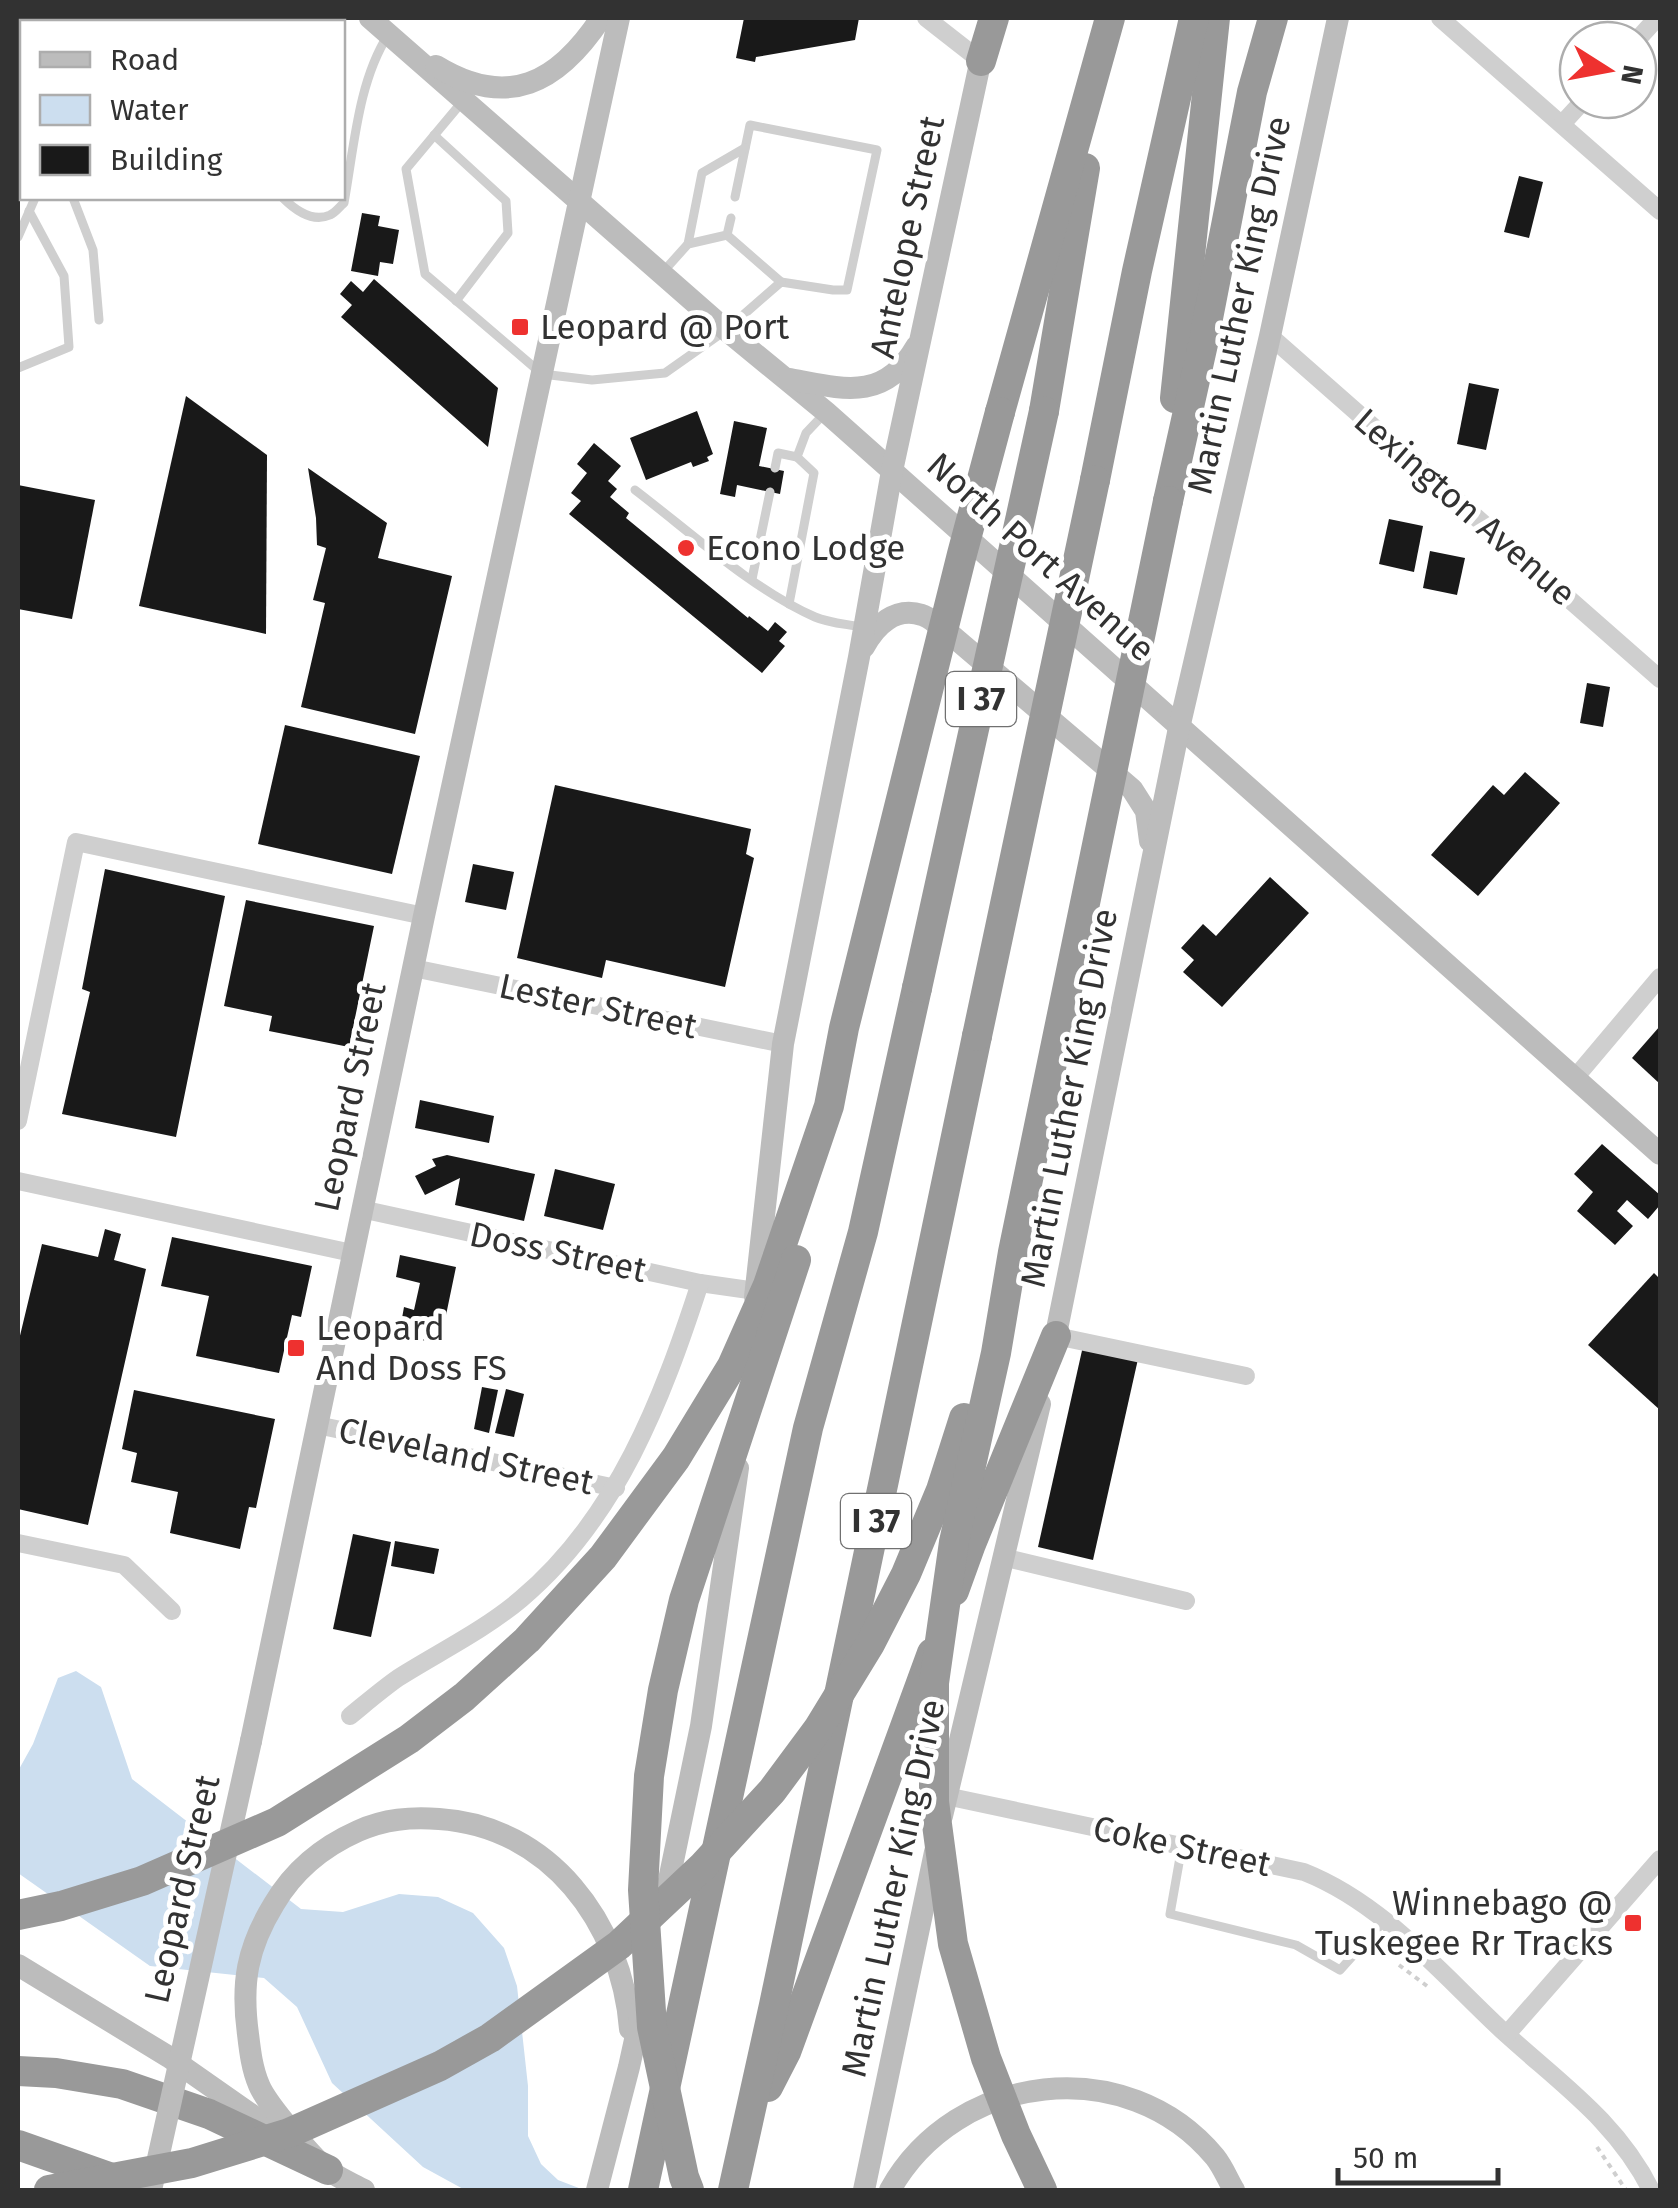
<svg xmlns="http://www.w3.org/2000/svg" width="1678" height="2208" font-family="'Fira Sans',sans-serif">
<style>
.water{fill:#ccdeef}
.building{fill:#191919}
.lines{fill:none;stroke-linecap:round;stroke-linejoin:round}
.path{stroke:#cfcfcf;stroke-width:4;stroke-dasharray:5 5;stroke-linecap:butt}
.service{stroke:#cfcfcf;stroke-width:9}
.minor{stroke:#cfcfcf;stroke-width:18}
.secondary{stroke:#bcbcbc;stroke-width:22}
.motorway{stroke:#999;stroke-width:30}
.secondary-bridge{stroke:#bcbcbc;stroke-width:22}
.motorway-bridge{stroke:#999;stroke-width:30}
.poi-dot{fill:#ee312f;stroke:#fff;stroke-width:4}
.labels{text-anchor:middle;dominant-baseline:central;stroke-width:10;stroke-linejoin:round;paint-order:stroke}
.shield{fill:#fff;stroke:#707070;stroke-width:2.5}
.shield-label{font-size:32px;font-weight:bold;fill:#323232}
.street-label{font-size:35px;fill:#323232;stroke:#fff}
.poi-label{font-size:35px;fill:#323232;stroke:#fff;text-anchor:start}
</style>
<rect width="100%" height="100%" fill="#fff"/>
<path class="water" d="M76 1671 101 1687 132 1779 301 1909 343 1912 399 1894 438 1897 473 1913 504 1948 517 1986 528 2086V2136L541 2164 558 2180 584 2190H465L423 2167 332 2083 297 2007 264 1978 150 1966 18 1873V1771L33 1744 58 1678Z"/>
<g class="building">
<path d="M148 18H218L216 22H147Z"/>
<path d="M744 18H859L855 40 756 57 755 62 736 58Z"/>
<path d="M1519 176 1543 182 1529 238 1504 232Z"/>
<path d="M362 213 380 216 378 226 399 230 393 264 380 262 378 276 351 271Z"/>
<path d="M374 279 498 388 488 447 341 317 352 305 340 294 351 281 363 292Z"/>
<path d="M1469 383 1499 389 1486 450 1457 444Z"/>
<path d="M186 396 267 455 266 634 139 606Z"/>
<path d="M697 411 713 454 707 457 709 461 693 467 691 462 646 480 630 438Z"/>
<path d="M734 421 767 428 759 466 784 471 780 494 737 485 735 497 720 494Z"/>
<path d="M594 443 621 466 608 481 617 489 610 497 629 513 626 518 748 618 749 616 768 631 775 622 787 632 779 641 785 646 762 673 569 514 581 501 571 493 587 473 577 464Z"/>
<path d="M308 468 387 523 378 558 452 576 415 734 301 707 325 603 313 600 326 548 317 545 316 518Z"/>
<path d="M18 485 95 500 72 619 18 609Z"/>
<path d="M1389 519 1423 526 1414 572 1379 564Z"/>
<path d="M1430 551 1465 558 1457 595 1423 588Z"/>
<path d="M1587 683 1610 687 1603 727 1580 723Z"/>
<path d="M285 725 420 756 392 874 258 844Z"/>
<path d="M1525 772 1560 803 1478 896 1431 855 1493 785 1504 795Z"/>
<path d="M555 785 751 829 746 854 754 858 725 987 606 960 602 978 517 958Z"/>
<path d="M473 864 514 872 506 910 465 902Z"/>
<path d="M105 869 225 896 176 1137 62 1114 90 992 82 989Z"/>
<path d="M1270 877 1309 913 1222 1007 1183 972 1194 960 1181 948 1203 924 1216 936Z"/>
<path d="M246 900 374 926 349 1047 269 1031 272 1016 224 1006Z"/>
<path d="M1660 1026V1084L1632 1058Z"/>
<path d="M420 1100 494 1116 489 1143 415 1128Z"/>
<path d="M1602 1144 1660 1195V1205L1648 1219 1627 1200 1617 1211 1633 1226 1615 1245 1577 1211 1593 1192 1574 1174Z"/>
<path d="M447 1155 535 1174 524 1221 455 1205 460 1178 425 1195 415 1176 436 1166 432 1159Z"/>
<path d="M555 1169 615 1184 603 1230 544 1216Z"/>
<path d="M105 1229 121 1234 114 1260 146 1269 88 1525 18 1509V1344L42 1244 98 1257Z"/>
<path d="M172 1237 312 1266 301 1317 292 1315 279 1373 196 1356 209 1296 161 1286Z"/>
<path d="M400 1255 456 1267 440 1344 399 1335 404 1307 414 1310 420 1283 396 1277Z"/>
<path d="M1654 1273 1660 1279V1410L1588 1345Z"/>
<path d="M1083 1346 1138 1359 1093 1560 1038 1547Z"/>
<path d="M482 1387 498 1390 489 1433 474 1429Z"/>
<path d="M506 1389 524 1394 514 1437 495 1433Z"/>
<path d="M134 1390 275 1419 256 1508 249 1507 240 1549 170 1533 178 1492 131 1482 137 1453 122 1449Z"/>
<path d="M353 1534 391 1542 371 1637 333 1629Z"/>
<path d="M395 1541 439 1549 434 1574 391 1566Z"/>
</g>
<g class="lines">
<g class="path">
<path d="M1399 1965 1427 1986"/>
<path d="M1597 2147 1626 2190"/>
</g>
<g class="service">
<path d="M289 18 294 22"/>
<path d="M269 22 274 18"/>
<path d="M18 86 22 92"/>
<path d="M462 102 406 169 425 274 542 374 592 380 665 373 726 330 781 282 833 290H847L877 150 750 125 735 197"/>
<path d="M434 135 506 201 508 233 456 301"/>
<path d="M73 198 93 250 99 320"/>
<path d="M283 198C295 210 312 223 330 215 336 212 339 207 344 203 354 148 358 82 388 35"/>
<path d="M727 235 781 282"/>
<path d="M18 237 35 198"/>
<path d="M688 244 702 173 745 148"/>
<path d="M662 273 688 244 727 235 731 218"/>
<path d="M18 368 69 347 64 276 29 211"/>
<path d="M775 468 778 453 797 457"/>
<path d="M635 490C689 531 753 590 815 617 829 623 846 624 861 627"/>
<path d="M752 579 770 492"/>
<path d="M789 604 814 473 797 457 806 433 824 414"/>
<path d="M1182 1846 1170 1914 1296 1945 1340 1970 1385 1920"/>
</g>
<g class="minor">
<path d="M926 18 981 61"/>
<path d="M1440 18 1660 211"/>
<path d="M1637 40 1657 18"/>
<path d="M1562 124 1584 100"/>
<path d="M1270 336 1660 679"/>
<path d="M413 968 783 1044"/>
<path d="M1574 1079 1660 977"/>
<path d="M18 1121 76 842 424 916"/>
<path d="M18 1181 352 1253"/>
<path d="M361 1209 700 1283 756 1291"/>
<path d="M1056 1336 1246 1376"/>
<path d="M317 1425 616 1488"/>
<path d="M18 1543 124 1565 172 1611"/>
<path d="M1002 1557 1186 1601"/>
<path d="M350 1716C366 1703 381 1690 398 1678 439 1652 483 1631 521 1599 617 1518 662 1400 700 1283"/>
<path d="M946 1796 1304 1872C1385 1904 1443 1976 1506 2034 1561 2084 1617 2122 1651 2190"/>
<path d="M1507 2034 1660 1859"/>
</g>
<g class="secondary">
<path d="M370 18 726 330 826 412 1660 1154"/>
<path d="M436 66C508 110 558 83 601 18"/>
<path d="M790 379C843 389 884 402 916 347"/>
<path d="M864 647C875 626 895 606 922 615 929 617 936 624 943 628L1132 789 1146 811 1150 841"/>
<path d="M755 1297 783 1044 859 657 892 471 984 45"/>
<path d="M1053 1349 1179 728 1270 336 1338 18"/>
<path d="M251 1741 424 916 619 18"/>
<path d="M942 1816 1040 1404"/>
<path d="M664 1904 701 1726 738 1468"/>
<path d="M18 1965 169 2057 289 2141"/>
<path d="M364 2190C353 2184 341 2179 331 2172 316 2162 266 2103 259 2085 252 2069 250 2051 248 2034 241 1983 247 1948 274 1904 294 1870 322 1847 358 1831 385 1819 410 1817 439 1819 549 1826 622 1923 630 2029"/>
<path d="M597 2190 629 2067 644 1999"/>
<path d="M864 2190 935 1852"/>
<path d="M890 2190C956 2072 1127 2051 1215 2157 1223 2167 1228 2180 1234 2190"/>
</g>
<g class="motorway">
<path d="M981 61 994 18"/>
<path d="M1175 398 1215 18"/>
<path d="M1044 411 1085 168"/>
<path d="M1000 412 1110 18"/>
<path d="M1095 480 1137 271 1194 18"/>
<path d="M1168 501 1203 344 1252 92 1273 18"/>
<path d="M954 1591 971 1544 1056 1336"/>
<path d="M18 2071 56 2073 122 2084 209 2114 328 2170"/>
<path d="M768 2087 786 2052 932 1653"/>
<path d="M18 2145 120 2181"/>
<path d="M643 2190 808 1428 863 1232 917 988"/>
<path d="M733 2190 774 2005 977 1036"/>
</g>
<path class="secondary-bridge" d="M151 2190 251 1741"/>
<g class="motorway-bridge">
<path d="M917 988 1044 411"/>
<path d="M977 1036 1095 480"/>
<path d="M18 1915 61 1906 142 1881 277 1822 409 1739 464 1697 527 1640 603 1557 676 1458 732 1366 768 1285 829 1106 844 1028 962 554 1000 412"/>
<path d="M49 2190 192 2163 289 2133 440 2066 490 2038 619 1945 703 1866 772 1791 818 1729 870 1644 906 1574 941 1490 964 1418"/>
<path d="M689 2190 684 2177 652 2027 643 1890 649 1776 663 1690 684 1600 796 1260"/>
<path d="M1042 2190 1016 2135 986 2058 953 1944 934 1802V1683L954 1542 996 1353 1013 1252 1168 501"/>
</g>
</g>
<g class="poi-dot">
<rect x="510" y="317" width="20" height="20" rx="5"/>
<circle cx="686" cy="548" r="10"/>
<rect x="286" y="1338" width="20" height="20" rx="5"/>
<rect x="1623" y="1913" width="20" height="20" rx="5"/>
</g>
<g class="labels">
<g class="shield">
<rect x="946" y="672" width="70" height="54" rx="8"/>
<rect x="841" y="1494" width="70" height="54" rx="8"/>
</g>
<g class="shield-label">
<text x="981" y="699">I 37</text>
<text x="876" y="1521">I 37</text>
</g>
<g class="street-label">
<text transform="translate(907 237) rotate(-78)">Antelope Street</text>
<text transform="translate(1239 305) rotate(-78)">Martin Luther King Drive</text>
<text transform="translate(1465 507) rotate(41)">Lexington Avenue</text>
<text transform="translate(1041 557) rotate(42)">North Port Avenue</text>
<text transform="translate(598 1006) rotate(12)">Lester Street</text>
<text transform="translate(350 1097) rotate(-78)">Leopard Street</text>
<text transform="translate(1069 1098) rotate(-79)">Martin Luther King Drive</text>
<text transform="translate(558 1252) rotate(12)">Doss Street</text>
<text transform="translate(466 1456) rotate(12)">Cleveland Street</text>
<text transform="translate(1182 1846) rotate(12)">Coke Street</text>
<text transform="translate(893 1888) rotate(-78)">Martin Luther King Drive</text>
<text transform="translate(182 1889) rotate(-77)">Leopard Street</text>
</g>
<g class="poi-label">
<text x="540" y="327">Leopard @ Port</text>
<text x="706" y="548">Econo Lodge</text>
<text x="316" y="1328">Leopard<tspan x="316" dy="40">And Doss FS</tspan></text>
<text x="1613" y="1903" text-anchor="end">Winnebago @<tspan x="1613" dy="40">Tuskegee Rr Tracks</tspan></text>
</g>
</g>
<rect width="1678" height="2208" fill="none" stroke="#323232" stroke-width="40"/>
<rect x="20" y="20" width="325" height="180" fill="#ffffff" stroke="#adadad" stroke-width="2.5"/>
<rect x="40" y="52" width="50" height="15" fill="#bcbcbc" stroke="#adadad" stroke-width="2.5"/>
<text x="110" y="70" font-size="30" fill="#323232">Road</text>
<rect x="40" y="95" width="50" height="30" fill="#ccdeef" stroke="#adadad" stroke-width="2.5"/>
<text x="110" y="120" font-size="30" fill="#323232">Water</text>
<rect x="40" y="145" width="50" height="30" fill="#191919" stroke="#adadad" stroke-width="2.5"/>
<text x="110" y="170" font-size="30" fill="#323232">Building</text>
<g transform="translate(1608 70) rotate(101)"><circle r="48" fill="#ffffff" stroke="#adadad" stroke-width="2.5"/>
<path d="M0-8L18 38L0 25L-18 38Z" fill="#ee312f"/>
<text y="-15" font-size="28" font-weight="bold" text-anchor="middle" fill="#323232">N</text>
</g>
<path d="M1338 2168v15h160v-15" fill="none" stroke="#323232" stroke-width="5"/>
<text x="1353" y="2168" font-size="30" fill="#323232" stroke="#ffffff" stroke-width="8" paint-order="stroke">50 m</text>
</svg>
